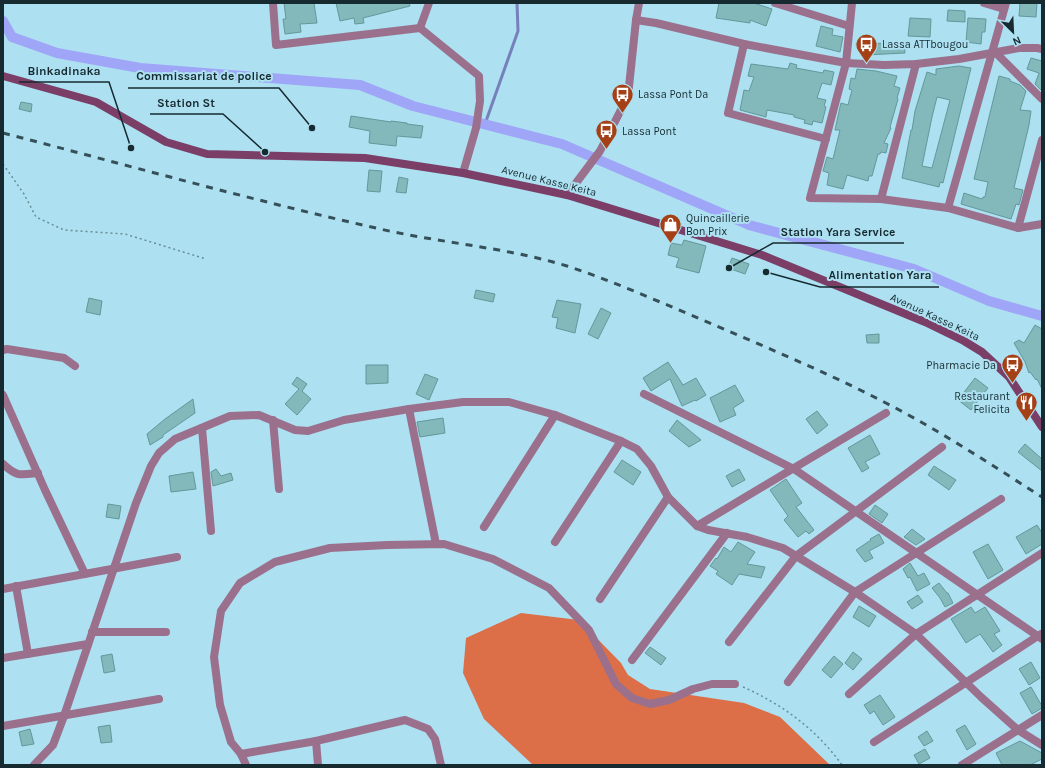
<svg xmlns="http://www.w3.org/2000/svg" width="1045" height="768" font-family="Karla,sans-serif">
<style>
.forest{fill:#dc6f48}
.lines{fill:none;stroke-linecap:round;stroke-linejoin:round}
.stream{stroke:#7680bb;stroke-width:3}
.canal{stroke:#9fa5f7;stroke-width:10}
.building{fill:#83b9bb;stroke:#63989b;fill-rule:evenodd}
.path{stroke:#688d98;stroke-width:1.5;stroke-dasharray:2 3;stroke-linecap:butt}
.minor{stroke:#9a708c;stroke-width:8}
.tertiary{stroke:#9a708c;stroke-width:8}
.secondary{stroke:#7a3e67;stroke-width:8}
.rail{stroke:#355058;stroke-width:3;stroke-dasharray:7 7;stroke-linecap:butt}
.labels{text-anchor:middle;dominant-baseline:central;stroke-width:4;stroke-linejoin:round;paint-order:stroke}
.poi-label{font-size:11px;fill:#162a30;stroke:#ade0f0;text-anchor:start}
.street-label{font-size:11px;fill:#162a30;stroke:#ade0f0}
.leader{fill:none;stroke:#162a30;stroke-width:1.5}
.callout-dot{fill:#162a30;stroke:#ade0f0;stroke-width:1.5}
.callout-label{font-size:12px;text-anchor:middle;font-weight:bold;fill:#162a30;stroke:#ade0f0;stroke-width:4;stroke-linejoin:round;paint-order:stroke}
</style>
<rect width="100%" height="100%" fill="#ade0f0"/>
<path class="forest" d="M521 613 579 620 621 663 628 675 650 689 744 703 780 717 830 765H533L484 719 463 673 466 638Z"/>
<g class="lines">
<path class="stream" d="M485 124 518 31 517 3"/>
<path class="canal" d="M3 21 12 37 57 53 140 68 360 85 413 106 562 144 749 225 914 269 989 301 1042 316"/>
</g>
<g class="building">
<path d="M284 3H314L317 23 300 24 301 32 285 34 283 19H286Z"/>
<path d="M336 3H409L410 6 363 18 364 23 355 24 354 18 340 21Z"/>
<path d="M719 3H754L772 9 766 26 750 20V23L716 18Z"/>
<path d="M1020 3H1037L1036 17 1019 16Z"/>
<path d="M948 10 965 11V22L947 21Z"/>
<path d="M910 18 931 19 930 37 908 36Z"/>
<path d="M968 18 986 19 985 32H982L981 44 966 42Z"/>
<path d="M821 26 833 29 832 35 843 37 840 52 816 46Z"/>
<path d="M904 42 905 53 866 55V44Z"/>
<path d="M1031 58 1042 61V91L1035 84 1039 73 1027 69Z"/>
<path d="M790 63 797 65 796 68 823 73 824 70 834 72 831 85 822 83 817 98 826 100 824 106 826 107 822 123 813 121 812 125 804 123 805 120 794 117V115L767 110 766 117 740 110 744 90 749 91 754 77 748 76 751 64 788 69Z"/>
<path d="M959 66 971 68 943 183 940 182 939 187 902 178 911 130H912L915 111 927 72 936 75V69ZM937 97 950 100 932 168 922 166 932 117Z"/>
<path d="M857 69 876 71 897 76 894 86 900 88 897 98 898 99 890 127 891 128 884 143 888 144 886 153 881 152 880 154H878L872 176H869L868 181 847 175 843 189 827 185 829 173 823 171 827 157 833 159 840 130H835L840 107 841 103 848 105 852 90 849 89 851 78 855 79Z"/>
<path d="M999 76 1010 79V81L1020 85 1026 91 1020 110 1031 111 1029 125 1014 188 1023 190 1019 205 1016 204 1011 219 961 204 964 193 982 199 983 197H985L988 182 974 179Z"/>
<path d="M21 102 32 104 31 112 19 109Z"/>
<path d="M351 116 391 122V121L407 123V124L423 126 421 138 397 136 396 146 369 143 370 131 349 127Z"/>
<path d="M369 170 382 171 380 192 367 191Z"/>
<path d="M399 177 408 179 406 193 396 192Z"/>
<path d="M684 240 706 246 699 273 676 267 679 258 668 255 671 243 682 245Z"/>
<path d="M732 258 749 264 745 274 728 268Z"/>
<path d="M476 290 495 294 493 302 474 298Z"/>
<path d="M89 298 102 301 100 315 86 312Z"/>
<path d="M557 300 581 304 575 333 556 328 558 318 552 317Z"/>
<path d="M601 308 611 313 598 339 588 334Z"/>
<path d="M1035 325 1042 329V389L1037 379 1036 380 1030 372 1029 373 1025 362 1014 343 1019 340 1024 343Z"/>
<path d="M879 334V343H867L866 335Z"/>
<path d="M668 362 683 385 696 378 706 395 696 401 695 400 682 406 670 379 651 391 643 378Z"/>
<path d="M366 365H388V383L366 384Z"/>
<path d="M425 374 438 379 429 400 416 394Z"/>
<path d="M297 377 307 384 302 391 311 399 297 415 285 404 299 389 292 384Z"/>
<path d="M975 378 988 388 971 410 958 400Z"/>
<path d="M735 385 744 401 733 408 736 415 720 422 710 398Z"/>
<path d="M193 399 195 413 163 435V437L150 445 147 434 165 419Z"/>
<path d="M817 411 828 425 817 434 806 419Z"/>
<path d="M443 418 445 433 420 437 417 422Z"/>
<path d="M677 420 701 440 689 447 669 431Z"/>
<path d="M870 435 880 454 865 462 869 468 862 472 848 448Z"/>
<path d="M1025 444 1042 459V471L1018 452Z"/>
<path d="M622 460 641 472 633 485 614 472Z"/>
<path d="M934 466 956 480 949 490 928 475Z"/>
<path d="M216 469 221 476 231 473 233 480 213 486 211 472Z"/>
<path d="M739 469 745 480 732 487 726 476Z"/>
<path d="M193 472 196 489 171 492 169 476Z"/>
<path d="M786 479 802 503 796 507 814 530 809 534 806 531 798 537 784 520 788 516 770 490Z"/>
<path d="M108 504 121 506 119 519 106 517Z"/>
<path d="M875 505 888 514 882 523 869 514Z"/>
<path d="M1037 525 1042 533V544L1026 554 1016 537Z"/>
<path d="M912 529 925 539 916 545 904 537Z"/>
<path d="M879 534 884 543 869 551 873 558 865 562 856 550 871 540 870 539Z"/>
<path d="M738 542 755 552 747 564 765 567 761 578 739 574 732 585 716 574 718 571 710 566 716 558 717 559 724 547 731 552Z"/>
<path d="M988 544 1003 570 988 579 973 552Z"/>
<path d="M910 563 918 576 924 573 930 584 917 591 910 577 908 578 903 569Z"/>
<path d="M939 583 947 593H948L953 603 945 607 940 598 932 588Z"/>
<path d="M918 595 923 602 912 609 907 602Z"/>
<path d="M859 606 876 616 869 627 853 617Z"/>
<path d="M971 607 975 613 985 607 1000 631 994 634 1002 645 993 652 980 634 966 643 951 619Z"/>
<path d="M650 647 666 658 661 665 645 653Z"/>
<path d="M853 652 862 659 853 670 845 663Z"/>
<path d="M112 654 115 671 104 673 101 656Z"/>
<path d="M834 656 843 664 831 678 822 670Z"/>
<path d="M1031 662 1040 678 1029 685 1019 669Z"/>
<path d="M1031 687 1042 706V708L1032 714 1020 693Z"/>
<path d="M880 695 895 717 883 725 874 711 870 714 864 705Z"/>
<path d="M110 725 112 742 101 743 98 727Z"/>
<path d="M965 725 976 744 967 750 956 730Z"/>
<path d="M30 729 34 744 22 746 19 732Z"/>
<path d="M927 731 933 741 924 746 918 737Z"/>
<path d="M1020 741 1042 753V759L1030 765H1002L996 753Z"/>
<path d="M925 749 930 758 919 764 914 755Z"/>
</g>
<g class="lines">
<g class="path">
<path d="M3 164 24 194 36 217 64 230 125 234 206 259"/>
<path d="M743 687C782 704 817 730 842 765"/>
</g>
<g class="minor">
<path d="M273 3 276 45 420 28 479 76 480 101 476 128 463 173"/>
<path d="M775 3 849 26"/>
<path d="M852 3 846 63 810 198 881 199 948 208 1018 228 1042 224"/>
<path d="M984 3 1004 9"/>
<path d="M636 20 639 3"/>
<path d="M420 28 429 3"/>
<path d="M744 44 728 113 826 139"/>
<path d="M995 52 1042 99"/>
<path d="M881 199 916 64"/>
<path d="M948 208 1006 3"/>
<path d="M1018 228 1042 140"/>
<path d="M3 350 7 349 64 358 75 366"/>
<path d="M644 394 794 469 1042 639"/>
<path d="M3 395 45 490 85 574"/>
<path d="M409 409 436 544"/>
<path d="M273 420 279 489"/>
<path d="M202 428 211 531"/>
<path d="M3 464C17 477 20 475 38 473"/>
<path d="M697 526 886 413"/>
<path d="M484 527 555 415"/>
<path d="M555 542 621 441"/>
<path d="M16 586 28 654"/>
<path d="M3 589 177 557"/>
<path d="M600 599 668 497"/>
<path d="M92 632H166"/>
<path d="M729 642 796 556 942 447"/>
<path d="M3 658 88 644"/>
<path d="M632 660 727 533"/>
<path d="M788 682 855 592 1001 499"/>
<path d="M849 694 916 634 1042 553"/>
<path d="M3 726 159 699"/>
<path d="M316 741 318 765"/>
<path d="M874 742 1041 634"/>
<path d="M241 754 316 741 405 720 428 729 435 739 441 765"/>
<path d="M34 765 53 745 64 716 136 503 151 466 159 453 175 439 230 416 259 415 295 430 308 431 344 420 409 409 463 402H509L555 415 621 441 637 449 651 466 668 497 697 526 708 530 747 537 783 548 855 592 916 634 981 697 1018 730 1042 745"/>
<path d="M246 765 241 754 231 742 220 705 214 657 221 611 240 583 275 562 330 548 387 545 444 544 493 559 549 588 589 630 616 684 632 698 650 704 669 700 693 689 712 684H735"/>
<path d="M962 765 1042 715"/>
</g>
<path class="tertiary" d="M567 195 600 151 628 96 636 20 656 23 744 44 846 63 884 65 916 64 959 59 1019 48H1037L1042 49"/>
<path class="secondary" d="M3 76 96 102 166 142 207 154 365 158 463 173 567 195 762 255 925 322 964 341 982 352 1009 377 1042 427"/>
<path class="rail" d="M3 133C127 165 251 200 376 228 439 243 505 247 567 266 616 282 664 304 712 324 770 349 828 373 884 402 939 430 990 464 1042 497"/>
</g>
<defs>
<symbol id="bus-pin" viewBox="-11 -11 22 30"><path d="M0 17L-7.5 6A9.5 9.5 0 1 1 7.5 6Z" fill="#a53f16" stroke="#ade0f0"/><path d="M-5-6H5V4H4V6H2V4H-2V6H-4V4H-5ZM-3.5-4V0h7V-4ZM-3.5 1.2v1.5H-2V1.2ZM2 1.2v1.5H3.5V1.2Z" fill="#fff"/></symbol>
<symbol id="shop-pin" viewBox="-11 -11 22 30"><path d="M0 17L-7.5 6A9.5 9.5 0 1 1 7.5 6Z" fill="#a53f16" stroke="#ade0f0"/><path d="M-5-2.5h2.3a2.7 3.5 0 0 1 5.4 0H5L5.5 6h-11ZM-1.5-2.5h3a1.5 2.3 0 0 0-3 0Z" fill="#fff"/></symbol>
<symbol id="restaurant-pin" viewBox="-11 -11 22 30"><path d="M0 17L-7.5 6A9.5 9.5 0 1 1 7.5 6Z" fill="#a53f16" stroke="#ade0f0"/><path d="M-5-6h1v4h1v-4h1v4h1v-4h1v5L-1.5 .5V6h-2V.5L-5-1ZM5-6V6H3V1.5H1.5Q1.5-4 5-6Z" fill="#fff"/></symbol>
</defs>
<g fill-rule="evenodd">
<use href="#bus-pin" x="854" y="32" width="25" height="34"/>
<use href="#bus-pin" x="610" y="82" width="25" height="34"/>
<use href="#bus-pin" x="594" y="118" width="25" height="34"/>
<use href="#shop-pin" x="658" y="212" width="25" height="34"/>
<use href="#bus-pin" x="1000" y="352" width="25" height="34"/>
<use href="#restaurant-pin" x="1014" y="390" width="25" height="34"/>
</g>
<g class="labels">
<g class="poi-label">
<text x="882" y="44">Lassa ATTbougou</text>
<text x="638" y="94">Lassa Pont Da</text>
<text x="622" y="131">Lassa Pont</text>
<text x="686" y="218">Quincaillerie<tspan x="686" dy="13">Bon Prix</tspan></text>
<text x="996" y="365" text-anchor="end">Pharmacie Da</text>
<text x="1010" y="396" text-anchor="end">Restaurant<tspan x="1010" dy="13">Felicita</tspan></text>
</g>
<g class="street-label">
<text transform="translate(549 181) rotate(14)">Avenue Kasse Keita</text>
<text transform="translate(935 317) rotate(25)">Avenue Kasse Keita</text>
</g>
</g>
<path class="leader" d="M131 148L109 82H19M312 128L279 88H128M265 152L223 114H150M729 268L773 243H904M766 272L820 287H939"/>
<g class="callout-dot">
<circle cx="131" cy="148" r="4"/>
<circle cx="312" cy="128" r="4"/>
<circle cx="265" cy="152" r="4"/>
<circle cx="729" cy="268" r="4"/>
<circle cx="766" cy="272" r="4"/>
</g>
<g class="callout-label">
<text x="64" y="75">Binkadinaka</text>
<text x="204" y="80">Commissariat de police</text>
<text x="186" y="107">Station St</text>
<text x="838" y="236">Station Yara Service</text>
<text x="880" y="279">Alimentation Yara</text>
</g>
<rect width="1045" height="768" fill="none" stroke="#162a30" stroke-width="8"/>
<g transform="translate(1013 32) rotate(156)" stroke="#ade0f0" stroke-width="3" paint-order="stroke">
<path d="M0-3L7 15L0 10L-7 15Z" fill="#162a30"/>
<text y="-6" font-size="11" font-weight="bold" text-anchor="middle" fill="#162a30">N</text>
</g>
</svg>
